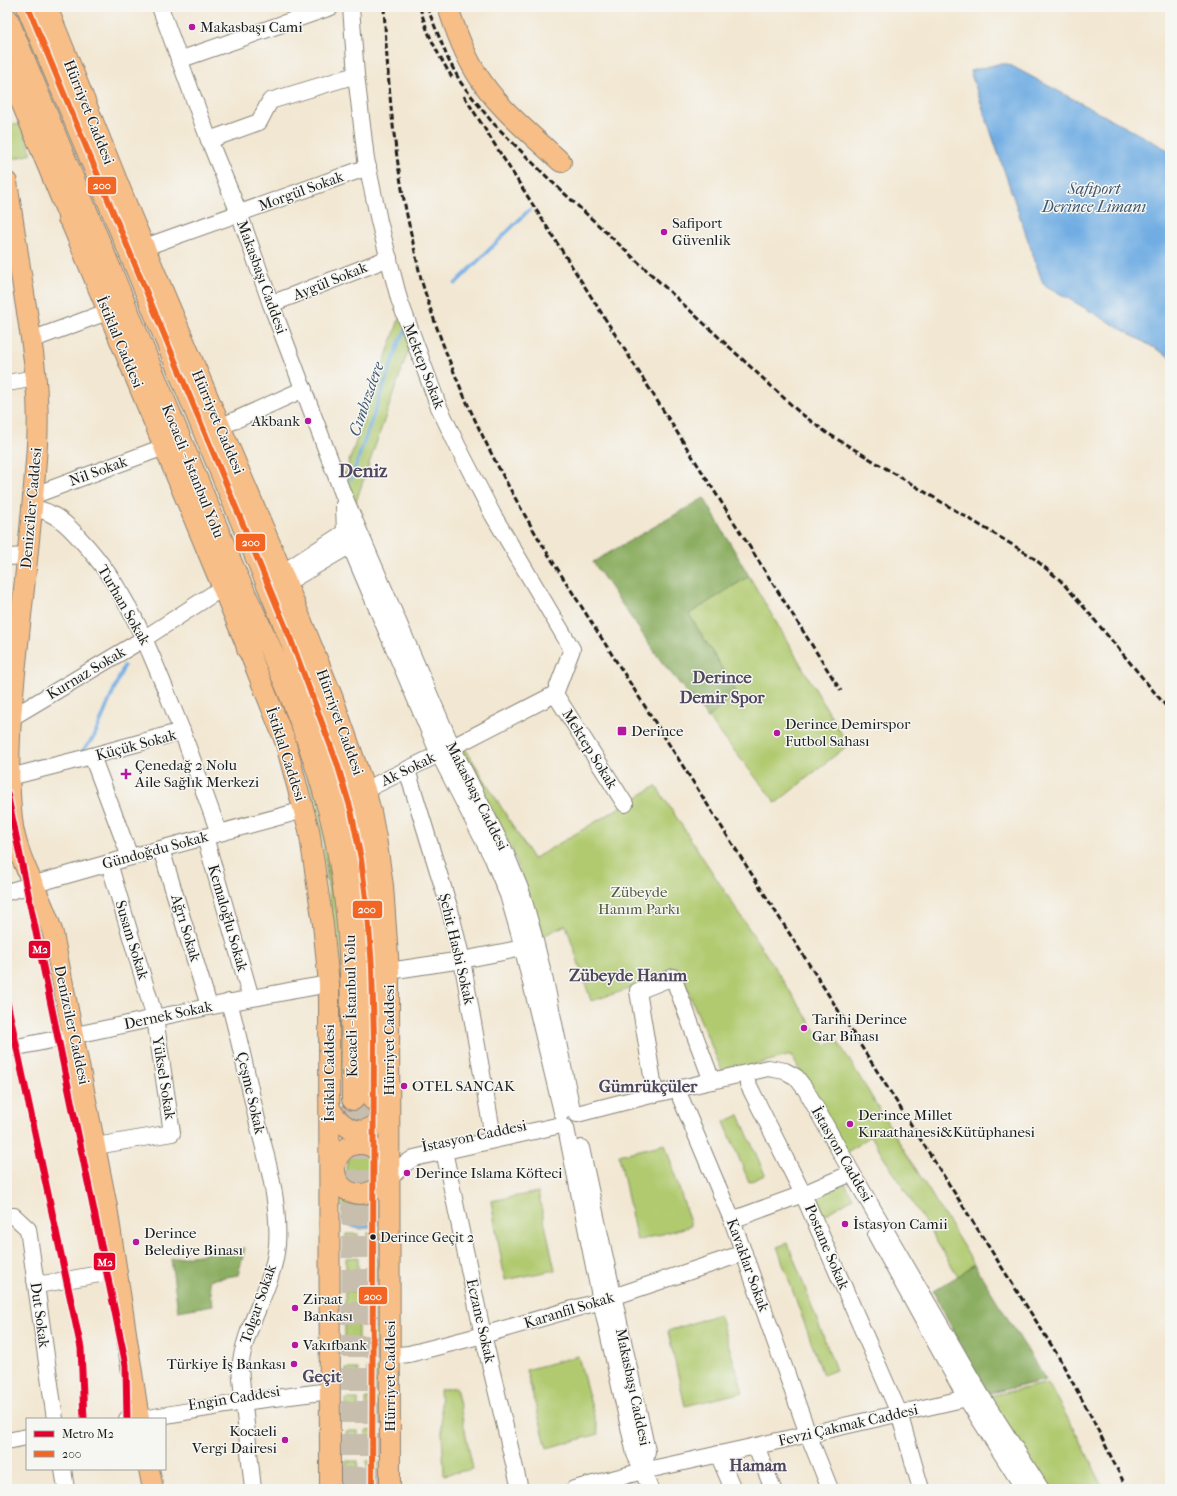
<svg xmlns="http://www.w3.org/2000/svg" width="1177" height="1496" font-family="'IM FELL French Canon',serif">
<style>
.green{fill:#b1ca70;stroke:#667346}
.forest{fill:#8cae62;stroke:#54653f}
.water{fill:#71ade3;stroke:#466480}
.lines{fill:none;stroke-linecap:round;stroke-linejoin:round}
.stream{stroke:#71ade3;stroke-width:3.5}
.highway-tunnel{stroke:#c7beae;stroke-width:22;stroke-dasharray:22 11;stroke-linecap:butt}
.minor-casing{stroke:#878277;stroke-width:18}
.major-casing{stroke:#878277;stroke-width:22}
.highway-casing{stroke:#878277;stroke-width:24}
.minor{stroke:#fff;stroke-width:16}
.major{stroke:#f7be87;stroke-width:20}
.highway{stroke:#f7be87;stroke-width:22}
.rail{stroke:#1c1c1c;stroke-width:3;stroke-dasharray:6 3;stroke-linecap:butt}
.bus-1-casing{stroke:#f6f6f2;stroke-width:9}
.bus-1{stroke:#f26522;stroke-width:6}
.metro-1-casing{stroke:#f6f6f2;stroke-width:10}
.metro-1{stroke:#e4002b;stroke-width:7}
.poi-dot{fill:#b5179e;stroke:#f6f6f2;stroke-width:1.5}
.bus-dot{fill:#1c1c1c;stroke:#f6f6f2;stroke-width:1.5}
.labels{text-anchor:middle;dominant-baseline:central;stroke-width:3;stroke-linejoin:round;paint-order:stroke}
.bus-label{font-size:14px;fill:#1c1c1c;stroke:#f6f6f2;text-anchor:start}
.poi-label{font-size:15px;fill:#1c1c1c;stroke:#f6f6f2;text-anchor:start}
.street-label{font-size:15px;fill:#1c1c1c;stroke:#f6f6f2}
.park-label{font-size:15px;fill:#505939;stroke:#f6f6f2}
.water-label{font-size:16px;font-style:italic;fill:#3e566c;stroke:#f6f6f2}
.quarter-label{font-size:17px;font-weight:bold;fill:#50475f;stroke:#f6f6f2}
.district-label{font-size:19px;font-weight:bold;fill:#50475f;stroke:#f6f6f2}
.line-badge{stroke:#f6f6f2;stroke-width:1.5}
.badge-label{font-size:11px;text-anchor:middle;font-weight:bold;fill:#fff}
</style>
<rect width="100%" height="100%" fill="#f6f6f2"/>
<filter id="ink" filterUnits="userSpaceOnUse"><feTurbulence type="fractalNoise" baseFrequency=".025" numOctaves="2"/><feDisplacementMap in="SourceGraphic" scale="8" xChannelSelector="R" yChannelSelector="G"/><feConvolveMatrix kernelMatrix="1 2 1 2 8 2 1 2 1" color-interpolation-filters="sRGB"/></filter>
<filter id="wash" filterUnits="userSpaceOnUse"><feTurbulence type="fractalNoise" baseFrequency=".012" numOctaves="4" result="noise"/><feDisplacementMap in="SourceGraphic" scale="16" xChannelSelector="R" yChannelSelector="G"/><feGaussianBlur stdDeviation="0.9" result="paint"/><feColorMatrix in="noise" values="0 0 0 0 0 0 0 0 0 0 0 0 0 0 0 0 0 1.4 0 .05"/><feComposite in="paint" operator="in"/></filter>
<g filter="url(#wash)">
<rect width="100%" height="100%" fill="#f2e7d2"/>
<g class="green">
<path d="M14 124 22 126 32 154 8 160 7 129Z"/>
<path d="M402 311 412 340 353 510 342 481Z"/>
<path d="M749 576 848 745 776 803 708 718 737 693 689 614Z"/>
<path d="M293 723 316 786 383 1101 382 1110 363 1124 345 1114 344 1108 332 917 323 844 310 785Z"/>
<path d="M465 748 533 859 656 786 825 1045 837 1040 974 1264 958 1276 871 1136 847 1152 791 1055 723 1073 679 970 620 992 591 1001 566 925 543 936 512 850 462 751Z"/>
<path d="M739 1115 765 1175 749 1182 724 1122Z"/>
<path d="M665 1144 691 1226 637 1241 619 1155Z"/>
<circle cx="362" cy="1168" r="16"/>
<path d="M843 1179 853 1198 818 1219 806 1194Z"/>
<path d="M538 1192 555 1270 505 1280 491 1201Z"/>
<path d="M383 1195V1207H339L338 1197C353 1206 368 1207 383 1195Z"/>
<rect x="368" y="1233" width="12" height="19"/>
<rect x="346" y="1234" width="12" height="19"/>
<path d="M788 1243 836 1370 823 1375 777 1247Z"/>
<path d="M358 1257V1277H346V1258Z"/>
<rect x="368" y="1258" width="13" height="19"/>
<path d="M380 1290V1310H368V1291Z"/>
<rect x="345" y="1291" width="13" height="19"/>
<path d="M719 1314 743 1392 685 1406 668 1331Z"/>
<rect x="345" y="1321" width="13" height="19"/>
<path d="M368 1321H381V1340H369Z"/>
<path d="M578 1356 599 1434 547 1448 526 1370Z"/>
<path d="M346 1369H358L359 1388H346Z"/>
<path d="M367 1369H380V1388H368Z"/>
<path d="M1048 1383 1082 1444 1104 1489H1044L986 1397Z"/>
<path d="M456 1387 473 1469 444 1475 440 1390Z"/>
<rect x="346" y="1399" width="12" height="19"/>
<path d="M366 1399H378L379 1418H366Z"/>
<path d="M379 1430V1450H366V1431Z"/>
<rect x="346" y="1431" width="12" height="19"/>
<rect x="346" y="1461" width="12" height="19"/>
<rect x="367" y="1461" width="12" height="19"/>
</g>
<g class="forest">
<path d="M704 498 749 576 689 614 737 693 708 718 661 661 593 562Z"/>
<path d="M245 1248 238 1275 209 1280 213 1305 178 1311 171 1259Z"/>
<path d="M974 1264 1046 1380 987 1394 981 1386 933 1291 958 1276Z"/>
</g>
<g class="water">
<path d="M998 64H1008L1170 151V357L1043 284 970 71Z"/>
<path d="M344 1216C355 1226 365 1227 378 1219L381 1223C364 1230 356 1233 341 1219Z"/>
</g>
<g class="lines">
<g class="stream">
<path d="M455 284 529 210"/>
<path d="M351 479 400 340 406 330"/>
<path d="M80 754 94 737 124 666"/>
<path d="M32 762 45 760"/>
</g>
</g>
</g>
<g filter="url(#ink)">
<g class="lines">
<g class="highway-tunnel">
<path d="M352 1489 353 1099"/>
<path d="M372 1489 374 1100"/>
</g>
<defs>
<g id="minor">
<path d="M160 7 209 140 239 213 271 304 343 494 452 747 505 852 521 891 532 929 546 985 572 1110"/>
<path d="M351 7 356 75 366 159 379 221 399 299 438 405 458 447 493 515 572 649 555 694"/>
<path d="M179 60 331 7"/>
<path d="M209 140 259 122 270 101 356 75"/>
<path d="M145 247 368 167"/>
<path d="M271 304 389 258"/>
<path d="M31 340 107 312"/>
<path d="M7 383 36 378"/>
<path d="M220 427 304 389"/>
<path d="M32 496 164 447"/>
<path d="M344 505 345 533 350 545 439 754 493 859 508 895 519 933 562 1112"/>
<path d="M31 507C37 509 43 510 49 513 62 519 72 530 81 540 131 593 155 664 182 731"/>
<path d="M7 557 28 556"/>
<path d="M282 573 353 527"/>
<path d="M286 583 359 540"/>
<path d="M11 718 145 638 222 588"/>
<path d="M92 756 130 857"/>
<path d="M407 770 450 910 462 960 492 1131"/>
<path d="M10 777 92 756 182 731 219 833"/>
<path d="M365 790 439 754 555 694 625 804"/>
<path d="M205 837 251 998"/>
<path d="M161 849 209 1006"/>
<path d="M7 892 109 863 304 810"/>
<path d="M389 971 462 960 523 948 532 943"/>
<path d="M229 1002C240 1041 248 1080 257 1120 267 1160 280 1203 277 1245 273 1289 244 1325 240 1369L253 1489"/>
<path d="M7 1049C114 1028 221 1002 329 984"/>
<path d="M748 1084 803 1194 899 1413 921 1489"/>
<path d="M655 1094 638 991 673 977 712 1081"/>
<path d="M681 1099 732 1220 808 1434 830 1489"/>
<path d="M577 1114 655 1094 768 1068 785 1071 796 1077 806 1090 852 1173 981 1395 1041 1489"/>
<path d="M566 1128 601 1301 635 1454 643 1471 650 1489"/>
<path d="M96 1146 172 1133 155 1018 109 863"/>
<path d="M581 1148 647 1451 643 1471"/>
<path d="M444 1151 483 1335 520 1489"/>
<path d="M390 1178 403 1165 414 1158 561 1125"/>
<path d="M7 1216H14L28 1229 55 1419"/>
<path d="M732 1220 803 1194 852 1173"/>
<path d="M876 1235 966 1398 1024 1489"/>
<path d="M35 1280 43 1284 117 1271"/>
<path d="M390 1356 409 1354 483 1335 601 1301 744 1253"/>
<path d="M127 1419 139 1417 148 1418 243 1402 330 1391"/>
<path d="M7 1441 27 1437"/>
<path d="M756 1446 773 1489"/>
<path d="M718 1454 733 1489"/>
<path d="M63 1469 66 1489"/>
<path d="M574 1489 643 1471 756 1446 976 1396"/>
</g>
<g id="major">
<path d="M47 7 132 218 274 553 332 696 365 790 371 812 376 838 383 886 389 971 390 1489"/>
<path d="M448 7C455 29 463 51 475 71 496 107 531 134 561 162"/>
<path d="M7 68 248 649 285 741 309 830 323 924 329 984 330 1489"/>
<path d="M7 182C13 221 19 260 25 300 33 348 40 395 37 444 33 515 24 585 17 654 11 709 6 764 12 819 16 861 42 894 53 934L107 1207 139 1419"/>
<path d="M330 1108C337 1122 355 1138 372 1127 379 1123 384 1115 389 1108"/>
<circle cx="360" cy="1169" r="25"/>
<path d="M149 1469 153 1489"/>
</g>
<g id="highway">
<path d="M28 7 291 640 337 763 351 810 361 859 368 914 372 968 374 1100"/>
<path d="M7 19C80 196 153 374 226 551 241 589 260 625 276 661 298 710 317 762 330 813 354 907 352 1003 353 1099"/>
<path d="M69 218 96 259"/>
<path d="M205 393 212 428"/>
<path d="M237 597 248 649"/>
</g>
</defs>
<use href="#minor" class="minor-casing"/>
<use href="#major" class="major-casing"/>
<use href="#highway" class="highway-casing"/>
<use href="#minor" class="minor"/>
<use href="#major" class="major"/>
<use href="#highway" class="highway"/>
<g class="rail">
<path d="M384 7C388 86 394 161 412 238 415 252 418 266 421 279 450 377 495 468 548 554L1057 1354 1091 1416 1127 1489"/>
<path d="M420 7C426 32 438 55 452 77"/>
<path d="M427 7 448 59 461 83 492 122 550 180 799 412 827 433 1031 556 1060 580 1083 606 1170 711"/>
<path d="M464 96 841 691"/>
</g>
<defs>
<path id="bus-1" d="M28 7 291 640 337 763 351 810 361 859 368 914 372 968 374 1038 372 1489"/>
</defs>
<use href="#bus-1" class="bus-1-casing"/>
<use href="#bus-1" class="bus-1"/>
<defs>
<g id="metro-1">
<path d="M7 793 126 1365 127 1419"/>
<path d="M7 1002 81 1348 84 1419"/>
</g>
</defs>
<use href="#metro-1" class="metro-1-casing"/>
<use href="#metro-1" class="metro-1"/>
</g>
</g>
<g class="poi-dot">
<circle cx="192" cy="27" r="4"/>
<circle cx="664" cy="232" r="4"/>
<circle cx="308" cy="421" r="4"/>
<rect x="617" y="726" width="10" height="10" rx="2"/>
<circle cx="777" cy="733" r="4"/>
<path d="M124 768h4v4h4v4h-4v4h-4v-4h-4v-4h4z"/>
<circle cx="804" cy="1028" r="4"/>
<circle cx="404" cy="1086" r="4"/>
<circle cx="850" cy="1124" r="4"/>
<circle cx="407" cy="1173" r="4"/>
<circle cx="845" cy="1224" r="4"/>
<circle cx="136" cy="1242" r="4"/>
<circle cx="295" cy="1308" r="4"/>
<circle cx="295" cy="1345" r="4"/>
<circle cx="294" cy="1364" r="4"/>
<circle cx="285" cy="1440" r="4"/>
</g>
<circle class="bus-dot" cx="373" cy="1237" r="3.5"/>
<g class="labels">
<g class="bus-label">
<text x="380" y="1237">Derince Geçit 2</text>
</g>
<g class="poi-label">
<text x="200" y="27">Makasbaşı Cami</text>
<text x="672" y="223">Safiport<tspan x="672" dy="17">Güvenlik</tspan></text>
<text x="300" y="421" text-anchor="end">Akbank</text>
<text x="785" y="724">Derince Demirspor<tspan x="785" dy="17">Futbol Sahası</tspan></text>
<text x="631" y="731">Derince</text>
<text x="135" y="765">Çenedağ 2 Nolu<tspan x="135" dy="17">Aile Sağlık Merkezi</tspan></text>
<text x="812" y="1019">Tarihi Derince<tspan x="812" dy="17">Gar Binası</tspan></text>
<text x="412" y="1086">OTEL SANCAK</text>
<text x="858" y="1115">Derince Millet<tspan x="858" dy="17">Kıraathanesi&amp;Kütüphanesi</tspan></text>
<text x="415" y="1173">Derince Islama Köfteci</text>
<text x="853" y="1224">İstasyon Camii</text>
<text x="144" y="1233">Derince<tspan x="144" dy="17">Belediye Binası</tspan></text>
<text x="303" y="1299">Ziraat<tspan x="303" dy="17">Bankası</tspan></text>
<text x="303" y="1345">Vakıfbank</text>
<text x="286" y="1364" text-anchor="end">Türkiye İş Bankası</text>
<text x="277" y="1431" text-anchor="end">Kocaeli<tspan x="277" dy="17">Vergi Dairesi</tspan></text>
</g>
<g class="street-label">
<text transform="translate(89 112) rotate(68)">Hürriyet Caddesi</text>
<text transform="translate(301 191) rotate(-20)">Morgül Sokak</text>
<text transform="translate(262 277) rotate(70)">Makasbaşı Caddesi</text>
<text transform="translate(330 281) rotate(-22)">Aygül Sokak</text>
<text transform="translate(120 342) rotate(67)">İstiklal Caddesi</text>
<text transform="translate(424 366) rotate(69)">Mektep Sokak</text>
<text transform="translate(218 422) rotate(67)">Hürriyet Caddesi</text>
<text transform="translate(98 471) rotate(-20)">Nil Sokak</text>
<text transform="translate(193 471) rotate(68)">Kocaeli - İstanbul Yolu</text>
<text transform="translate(31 508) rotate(-85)">Denizciler Caddesi</text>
<text transform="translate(124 605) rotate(60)">Turhan Sokak</text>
<text transform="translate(86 673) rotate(-31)">Kurnaz Sokak</text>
<text transform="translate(340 722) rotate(70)">Hürriyet Caddesi</text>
<text transform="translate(136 745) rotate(-15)">Küçük Sokak</text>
<text transform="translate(590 749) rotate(58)">Mektep Sokak</text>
<text transform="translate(286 754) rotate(72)">İstiklal Caddesi</text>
<text transform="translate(408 769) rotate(-26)">Ak Sokak</text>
<text transform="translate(477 796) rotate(63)">Makasbaşı Caddesi</text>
<text transform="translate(155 850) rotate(-15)">Gündoğdu Sokak</text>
<text transform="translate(228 918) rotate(74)">Kemaloğlu Sokak</text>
<text transform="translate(186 928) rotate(73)">Ağrı Sokak</text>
<text transform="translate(132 940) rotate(73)">Susam Sokak</text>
<text transform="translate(457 949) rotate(77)">Şehit Hasbi Sokak</text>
<text transform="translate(351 1006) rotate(-91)">Kocaeli - İstanbul Yolu</text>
<text transform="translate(168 1015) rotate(-12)">Dernek Sokak</text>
<text transform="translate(72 1025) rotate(78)">Denizciler Caddesi</text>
<text transform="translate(389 1040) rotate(-90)">Hürriyet Caddesi</text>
<text transform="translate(329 1073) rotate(-90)">İstiklal Caddesi</text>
<text transform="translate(164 1078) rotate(81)">Yüksel Sokak</text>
<text transform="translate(251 1093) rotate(77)">Çeşme Sokak</text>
<text transform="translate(474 1136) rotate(-12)">İstasyon Caddesi</text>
<text transform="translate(842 1154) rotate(60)">İstasyon Caddesi</text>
<text transform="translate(827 1247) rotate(67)">Postane Sokak</text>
<text transform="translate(748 1265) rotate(70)">Kavaklar Sokak</text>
<text transform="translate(258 1304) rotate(-71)">Tolgar Sokak</text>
<text transform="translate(569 1310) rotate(-17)">Karanfil Sokak</text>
<text transform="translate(40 1315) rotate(82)">Dut Sokak</text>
<text transform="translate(481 1321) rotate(77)">Eczane Sokak</text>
<text transform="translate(390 1376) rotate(-90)">Hürriyet Caddesi</text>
<text transform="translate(633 1387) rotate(78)">Makasbaşı Caddesi</text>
<text transform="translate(234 1398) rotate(-9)">Engin Caddesi</text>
<text transform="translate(848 1425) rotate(-13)">Fevzi Çakmak Caddesi</text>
</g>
<g class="park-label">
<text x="639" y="892">Zübeyde<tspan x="639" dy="17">Hanım Parkı</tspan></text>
</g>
<g class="water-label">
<text x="1094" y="188">Safiport<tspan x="1094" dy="18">Derince Limanı</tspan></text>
<text transform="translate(366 399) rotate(-71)">Cımbızdere</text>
</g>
<g class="quarter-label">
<text x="722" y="677">Derince<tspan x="722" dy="20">Demir Spor</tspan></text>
<text x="628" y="975">Zübeyde Hanım</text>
<text x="648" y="1086">Gümrükçüler</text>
<text x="322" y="1376">Geçit</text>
<text x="758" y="1465">Hamam</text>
</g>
<g class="district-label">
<text x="363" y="471">Deniz</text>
</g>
</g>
<g class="line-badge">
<rect x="87" y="176" width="30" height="19" rx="4" fill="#f26522"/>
<rect x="235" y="533" width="31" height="19" rx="4" fill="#f26522"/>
<rect x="352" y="900" width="31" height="19" rx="4" fill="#f26522"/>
<rect x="28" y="940" width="23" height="19" rx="4" fill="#e4002b"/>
<rect x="93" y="1252" width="23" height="19" rx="4" fill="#e4002b"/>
<rect x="358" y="1286" width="30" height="19" rx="4" fill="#f26522"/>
</g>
<g class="badge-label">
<text x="102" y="189">200</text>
<text x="251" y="546">200</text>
<text x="367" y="913">200</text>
<text x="40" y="953">M2</text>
<text x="105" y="1266">M2</text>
<text x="373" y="1300">200</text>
</g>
<rect width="1177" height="1496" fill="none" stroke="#f6f6f2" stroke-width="24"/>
<rect x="26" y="1418" width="140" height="52" fill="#f6f6f2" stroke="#9f9f9c"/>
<rect x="34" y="1431" width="20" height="6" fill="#e4002b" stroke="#9f9f9c"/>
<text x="62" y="1438" font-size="12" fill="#1c1c1c">Metro M2</text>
<rect x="34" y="1451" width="20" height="6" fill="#f26522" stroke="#9f9f9c"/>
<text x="62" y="1458" font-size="12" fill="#1c1c1c">200</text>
</svg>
